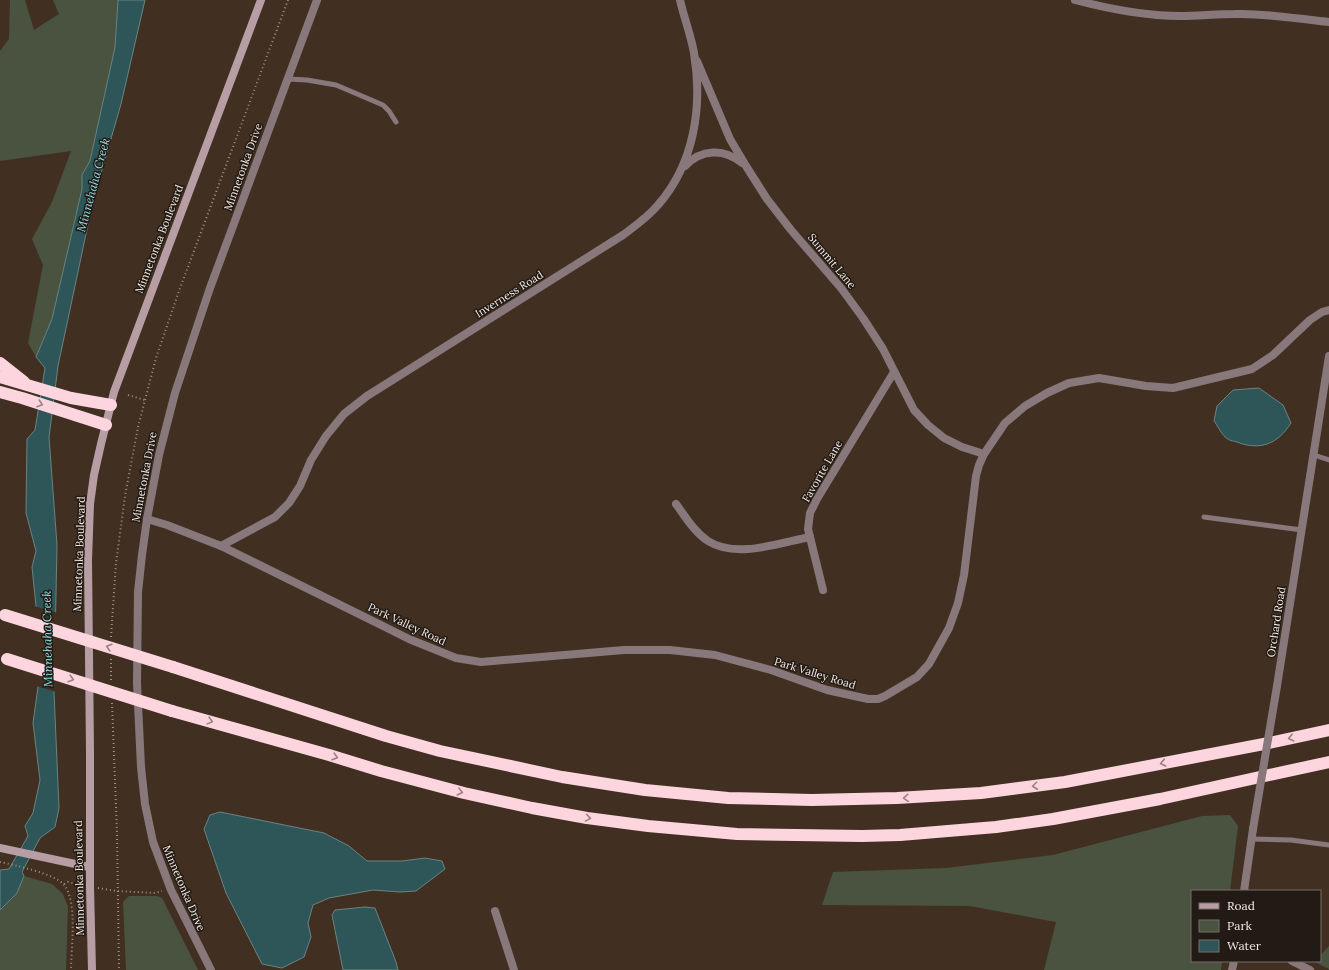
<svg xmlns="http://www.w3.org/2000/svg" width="1329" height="970" font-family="Lora,serif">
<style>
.green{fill:#495340}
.water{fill:#2e5659;stroke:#6a8382}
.pier{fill:#413022}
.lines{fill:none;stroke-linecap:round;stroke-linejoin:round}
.path{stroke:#9f9287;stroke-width:2;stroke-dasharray:1 3;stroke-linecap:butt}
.service{stroke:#88787c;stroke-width:5}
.minor{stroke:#88787c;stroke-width:8}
.tertiary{stroke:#88787c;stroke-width:8}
.secondary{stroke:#b79ea4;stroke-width:8}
.motorway{stroke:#fdd5df;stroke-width:12}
.tertiary-bridge{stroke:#88787c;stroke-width:8}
.motorway-bridge{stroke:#fdd5df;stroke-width:12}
.oneway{stroke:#9a8184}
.labels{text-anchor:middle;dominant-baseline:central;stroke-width:3;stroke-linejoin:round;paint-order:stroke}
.street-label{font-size:11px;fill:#f6ebe3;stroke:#221a14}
.water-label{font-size:12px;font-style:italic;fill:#90dce2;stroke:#221a14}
</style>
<rect width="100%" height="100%" fill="#413022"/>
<g class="green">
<path d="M10 0H25L34 30 59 14 53 0H118L115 47 90 161 82 175V189L52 319 36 357 28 343 43 265 32 239 52 202 71 151 0 161V51L9 39Z"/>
<path d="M1230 815 1238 826 1230 891H1192V961H1222L1221 970H1044L1056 922 970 906 822 905 833 872 946 868 1053 855 1202 816Z"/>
<path d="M24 876 52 884 63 894 68 907 66 970H0V910L17 893Z"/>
<path d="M129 896H157L162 898 198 970H126L123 902Z"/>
<path d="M1329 946V969L1315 962 1316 961H1320V956Z"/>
</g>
<g class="water">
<path d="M118 0H145L121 104 93 201 58 366 49 437 57 545 54 692 59 808 55 827 40 838 22 872 24 876 17 893 0 910V870L9 869 28 836 25 826 33 813 40 780 33 723 38 687 36 606 32 567 36 551 26 513 27 439 35 430 45 368 36 357 52 319 82 189V175L90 161 115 47Z"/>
<path d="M1259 388 1283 405 1291 423C1278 444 1260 451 1237 442 1234 441 1230 441 1228 439 1222 436 1218 426 1214 421L1217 406 1233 390Z"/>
<path d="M220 812 324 833 349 846 367 861H402L425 858 442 861 445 869 416 891 400 892 373 890 329 898 313 905 308 923 311 937 304 957 282 968 262 964 226 893 204 829 210 815Z"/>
<path d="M365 907 375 908 396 962 398 970H343L332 915 335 910Z"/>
</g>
<path class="pier" d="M34 606 58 613 56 692 36 686Z"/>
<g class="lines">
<g class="path">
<path d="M128 395 145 400"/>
<path d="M111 637 116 563 125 496 138 427 156 358 179 291 288 0"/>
<path d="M111 659V681"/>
<path d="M112 703 117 833 119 970"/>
<path d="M0 862C14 865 56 874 64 885 78 901 71 949 71 970"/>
<path d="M64 884 68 882 80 885"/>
<path d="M98 888 117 891 155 893 162 891"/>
</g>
<g class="service">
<path d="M288 79 307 80 336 85 383 105 389 111 396 122"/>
<path d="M1314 455 1329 460"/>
<path d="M1204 517 1302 530"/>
<path d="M1252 839 1291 840 1329 845"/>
</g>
<g class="minor">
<path d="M1075 0C1109 9 1144 16 1180 16 1198 16 1217 14 1235 14 1266 13 1298 19 1329 22"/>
<path d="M697 61 730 139 746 166 767 199 791 230 841 288 863 318 883 349 914 410 928 425 944 438 962 447 984 454"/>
<path d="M685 166C701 149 724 148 742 163"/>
<path d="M676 504C685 516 694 532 708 541 736 559 779 543 810 537"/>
<path d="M147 519 167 525 221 546 381 625 409 639 456 658 481 662 624 650H670L715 655 771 670 827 690 868 699H878L885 696 917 677 929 664 949 628 958 603 964 575 976 476 979 465 984 454 1005 423 1025 406 1047 393 1069 383 1099 378 1146 386 1173 388 1252 369 1273 355 1310 320 1322 312 1329 310"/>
<path d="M221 546 275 517 289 503 300 486 311 460 326 436 344 414 367 396 623 235C635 226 648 217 658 205 694 164 703 107 694 53 691 35 684 18 680 0"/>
<path d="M823 590 808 529 810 513 817 499 894 372"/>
<path d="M495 911 514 970"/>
<path d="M1292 961 1310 970"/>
</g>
<g class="tertiary">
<path d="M1277 686 1329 356"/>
<path d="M1244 891 1253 829"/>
<path d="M211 970 171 890 153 842 145 804 141 767 137 683 138 592 142 555 147 519 159 455 175 393 210 288 317 0"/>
<path d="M1232 970 1234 961"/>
</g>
<g class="secondary">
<path d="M0 848 89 867"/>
<path d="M92 970 90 887V752L88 560 90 504 94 475 101 444 114 392 261 0"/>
</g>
<g class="motorway">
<path d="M0 363 24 382"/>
<path d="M0 377 71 398 111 405"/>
<path d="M0 392 22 398 106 425"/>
<path d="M173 667 386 736 440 751 562 777 645 790 728 798 812 800 897 798 981 793 1065 782 1269 743 1329 730"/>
<path d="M172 711 329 755 381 771 464 793 532 808 587 818 648 826 737 834 862 836 900 835 996 827 1053 819 1160 799 1329 762"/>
</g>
<path class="tertiary-bridge" d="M1253 829 1277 686"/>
<g class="motorway-bridge">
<path d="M5 615 173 667"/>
<path d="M7 659 172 711"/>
</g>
</g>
<defs><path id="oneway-chevron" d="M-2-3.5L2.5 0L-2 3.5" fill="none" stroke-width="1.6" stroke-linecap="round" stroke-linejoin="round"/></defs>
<g class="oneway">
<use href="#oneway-chevron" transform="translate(40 404) rotate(19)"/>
<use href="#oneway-chevron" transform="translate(109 647) rotate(-163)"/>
<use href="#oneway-chevron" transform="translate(71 679) rotate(17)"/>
<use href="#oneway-chevron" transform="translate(210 721) rotate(15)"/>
<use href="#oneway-chevron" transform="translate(1291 738) rotate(167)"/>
<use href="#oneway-chevron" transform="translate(335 757) rotate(17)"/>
<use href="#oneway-chevron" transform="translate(1163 763) rotate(169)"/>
<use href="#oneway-chevron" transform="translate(1035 786) rotate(173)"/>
<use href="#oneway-chevron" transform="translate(460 792) rotate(14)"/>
<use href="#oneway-chevron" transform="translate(906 798) rotate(176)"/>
<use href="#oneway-chevron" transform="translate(588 818) rotate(9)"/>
</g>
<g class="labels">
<g class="street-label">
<text transform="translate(243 167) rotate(-70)">Minnetonka Drive</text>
<text transform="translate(159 239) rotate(-69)">Minnetonka Boulevard</text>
<text transform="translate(832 261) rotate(50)">Summit Lane</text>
<text transform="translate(509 294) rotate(-32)">Inverness Road</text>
<text transform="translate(822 471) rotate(-60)">Favorite Lane</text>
<text transform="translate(144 477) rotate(-79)">Minnetonka Drive</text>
<text transform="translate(79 554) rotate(-88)">Minnetonka Boulevard</text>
<text transform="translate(1276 622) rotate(-81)">Orchard Road</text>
<text transform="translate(407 624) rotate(25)">Park Valley Road</text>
<text transform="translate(815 673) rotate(17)">Park Valley Road</text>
<text transform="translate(79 878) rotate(-91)">Minnetonka Boulevard</text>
<text transform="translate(184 888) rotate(67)">Minnetonka Drive</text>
</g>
<g class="water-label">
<text transform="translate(93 185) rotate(-75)">Minnehaha Creek</text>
<text transform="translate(47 639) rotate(-91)">Minnehaha Creek</text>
</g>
</g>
<rect x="1191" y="890" width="130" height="72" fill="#221a14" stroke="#776e67"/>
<rect x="1199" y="903" width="20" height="6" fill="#b79ea4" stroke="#776e67"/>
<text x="1227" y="910" font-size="12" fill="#f6ebe3">Road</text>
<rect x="1199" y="920" width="20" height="12" fill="#495340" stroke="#776e67"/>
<text x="1227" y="930" font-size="12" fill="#f6ebe3">Park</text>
<rect x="1199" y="940" width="20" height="12" fill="#2e5659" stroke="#776e67"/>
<text x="1227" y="950" font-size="12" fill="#f6ebe3">Water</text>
</svg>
